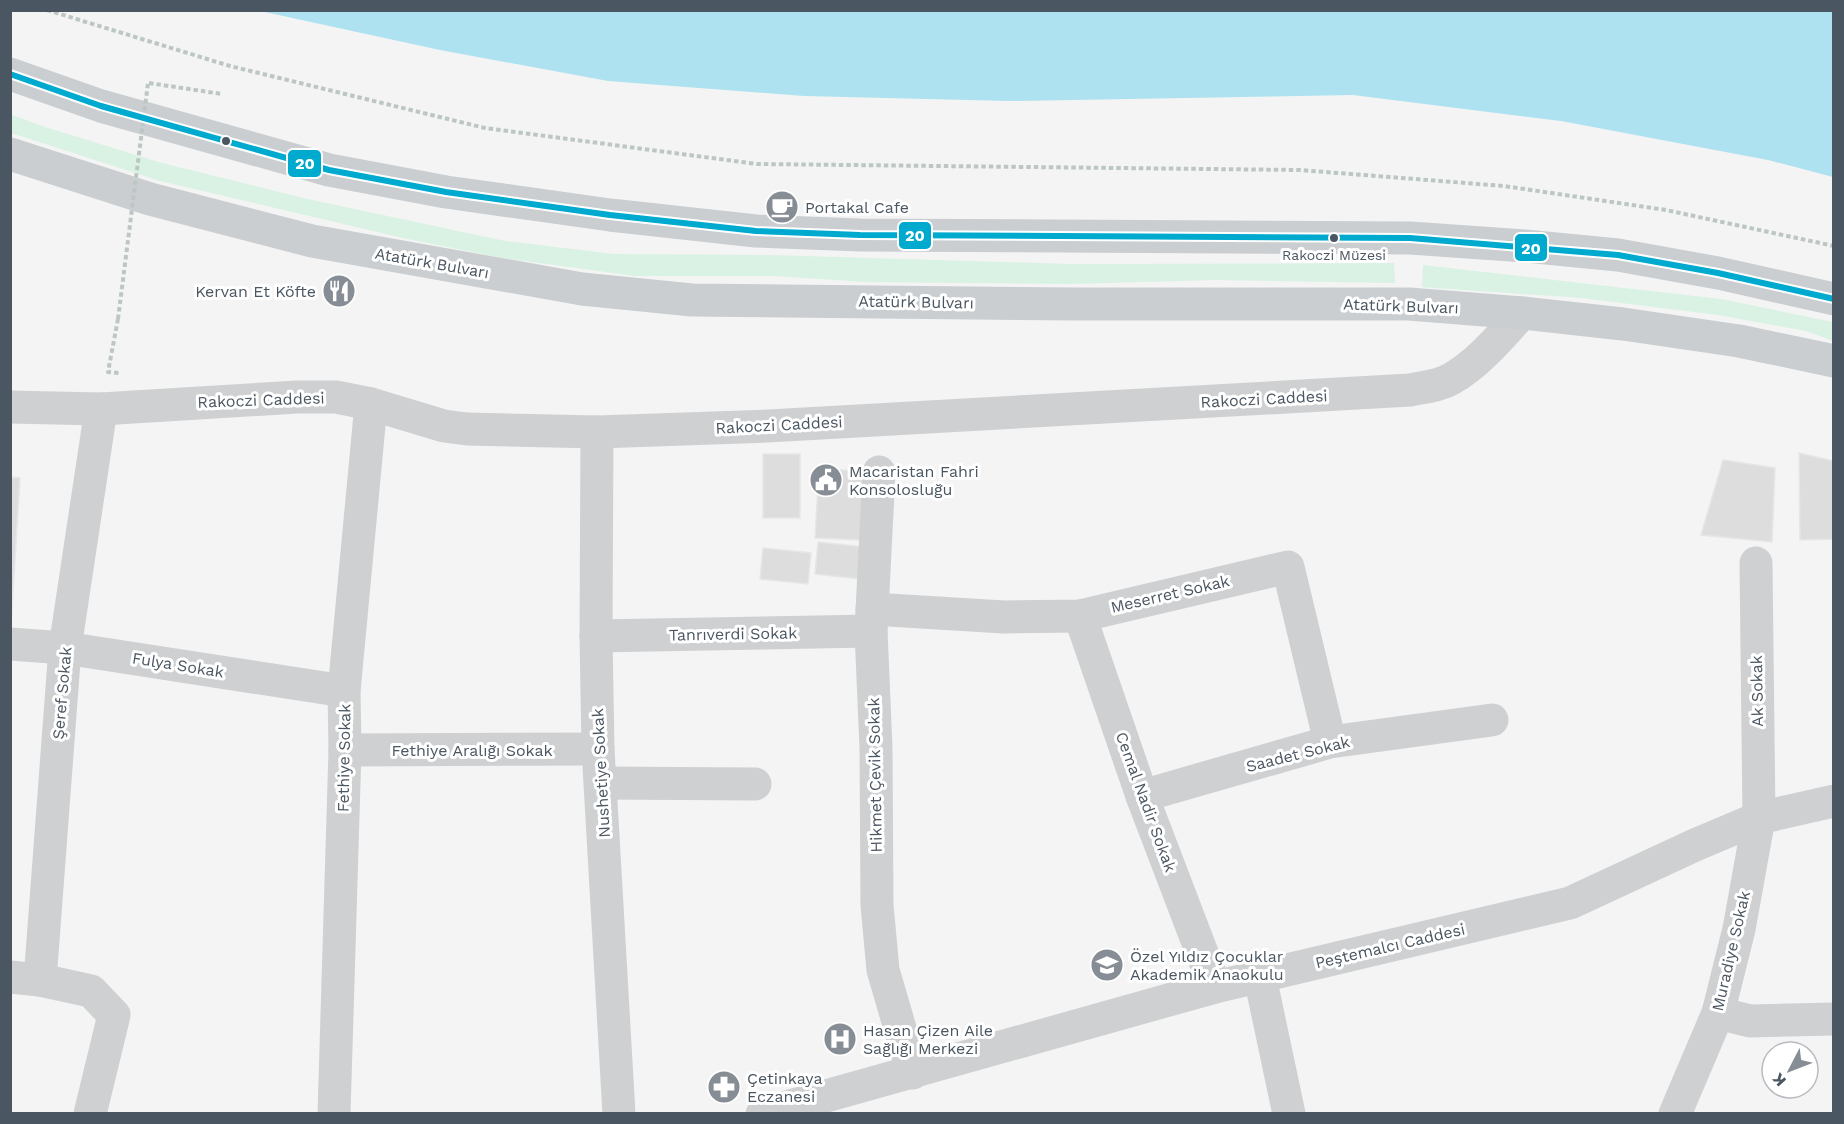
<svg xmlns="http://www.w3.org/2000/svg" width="1844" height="1124" font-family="'Work Sans',sans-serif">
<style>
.green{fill:#d9f2e3}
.water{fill:#aee2f0}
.building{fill:#ddddde;stroke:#e5e6e7;stroke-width:1.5}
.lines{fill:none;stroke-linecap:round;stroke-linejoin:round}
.path{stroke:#bcc7c4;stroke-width:4;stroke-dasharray:4.5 3;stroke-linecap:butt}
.minor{stroke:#ced0d2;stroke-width:33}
.tertiary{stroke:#ced0d2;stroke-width:33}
.primary{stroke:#caced1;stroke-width:33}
.path-bridge{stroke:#bcc7c4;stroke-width:4;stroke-dasharray:4.5 3;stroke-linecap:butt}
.bus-1-casing{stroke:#fff;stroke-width:10}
.bus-1{stroke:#00a9ce;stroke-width:6}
.bus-dot{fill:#4a5661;stroke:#fff;stroke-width:2}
.labels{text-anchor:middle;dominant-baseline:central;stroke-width:6;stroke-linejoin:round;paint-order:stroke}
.bus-label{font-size:14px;fill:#4a5661;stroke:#fff}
.poi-label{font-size:16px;fill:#4a5661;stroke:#fff;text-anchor:start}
.street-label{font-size:16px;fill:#4a5661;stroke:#fff}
.line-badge{stroke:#fff;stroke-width:2}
.badge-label{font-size:16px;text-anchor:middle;font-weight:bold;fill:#fff}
</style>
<rect width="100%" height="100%" fill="#f4f4f4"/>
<g class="green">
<path d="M10 114 42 126 162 163 303 198 505 241 614 254 772 255 1072 264 1394 263 1395 283 1216 280 1071 284 867 282 773 276H635L502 258 403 238 160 181 11 133Z"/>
<path d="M1423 265 1721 299 1833 322V341L1806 331 1718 315 1581 298 1422 287Z"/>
</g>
<path class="water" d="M260 11H1833V177L1768 160 1561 121 1353 95 1009 101 804 96 608 81 440 50Z"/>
<g class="building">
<path d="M1799 453 1834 461V539L1800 540Z"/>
<rect x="763" y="454" width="37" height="64"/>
<path d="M1723 460 1775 468 1772 542 1701 535Z"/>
<path d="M819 469 865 471 861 540 815 538Z"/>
<path d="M10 477 20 478 11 623H10Z"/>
<path d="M818 542 864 547 860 579 815 574Z"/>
<path d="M763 548 811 553 808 584 760 579Z"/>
</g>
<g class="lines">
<g class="path">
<path d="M47 10 230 66 485 128 757 164 1300 170 1504 186 1666 210 1834 246"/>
<path d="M149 83 222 94"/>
<path d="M118 319 108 372 119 373"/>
</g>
<g class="minor">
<path d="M597 432 596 636 598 749 619 1114"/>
<path d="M879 472 871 631 876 748 877 905 883 970 913 1073"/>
<path d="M872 609 1004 617 1080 616 1288 567 1330 742"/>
<path d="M1080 616 1142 796 1215 987"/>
<path d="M596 636 871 631"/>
<path d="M10 644 65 648 344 691"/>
<path d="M345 750 598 749"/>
<path d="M601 783 755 784"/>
<path d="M1142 796 1330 742 1492 720"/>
<path d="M10 977 40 980 91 991 114 1015 90 1114"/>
<path d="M1260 977 1289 1114"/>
<path d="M40 980 65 648 101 409"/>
<path d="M1718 1013 1750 1021 1834 1019"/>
<path d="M334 1114 345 750 344 691 371 404"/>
<path d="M1675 1114 1718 1013 1739 929 1759 818 1756 563"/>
</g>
<g class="tertiary">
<path d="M10 407 101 409 297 397H336L371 404 444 426 467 429 597 432 768 426 1410 390C1424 387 1439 386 1451 379 1478 364 1502 335 1522 313"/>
<path d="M762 1114 1215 987 1570 903 1695 845 1759 818 1834 801"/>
</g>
<g class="primary">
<path d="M10 74 101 106 329 170 446 192 610 215 756 231 860 235 1410 238 1525 246 1618 255 1718 273 1834 299"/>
<path d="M10 154 150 199 312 241 582 289 692 300 1075 304H1409L1522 313 1623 324 1739 341 1834 361"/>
</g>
<path class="path-bridge" d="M118 319 148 83"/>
<defs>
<path id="bus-1" d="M10 74 101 106 329 170 446 192 610 215 756 231 860 235 1410 238 1618 255 1718 273 1834 299"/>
</defs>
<use href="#bus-1" class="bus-1-casing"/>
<use href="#bus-1" class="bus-1"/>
</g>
<defs>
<symbol id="cafe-disc" viewBox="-11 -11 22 22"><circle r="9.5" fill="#868d94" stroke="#fff"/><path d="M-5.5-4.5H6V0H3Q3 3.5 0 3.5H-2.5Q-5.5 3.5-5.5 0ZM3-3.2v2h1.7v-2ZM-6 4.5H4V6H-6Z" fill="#fff"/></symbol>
<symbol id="restaurant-disc" viewBox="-11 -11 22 22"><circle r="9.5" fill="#868d94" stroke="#fff"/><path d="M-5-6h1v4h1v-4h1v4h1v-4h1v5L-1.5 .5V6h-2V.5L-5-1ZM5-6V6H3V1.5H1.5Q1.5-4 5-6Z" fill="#fff"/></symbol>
<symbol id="civic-disc" viewBox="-11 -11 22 22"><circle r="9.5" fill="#868d94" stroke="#fff"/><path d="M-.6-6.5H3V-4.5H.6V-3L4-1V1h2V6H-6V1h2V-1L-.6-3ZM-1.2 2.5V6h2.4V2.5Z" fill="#fff"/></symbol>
<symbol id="school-disc" viewBox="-11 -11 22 22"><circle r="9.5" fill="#868d94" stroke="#fff"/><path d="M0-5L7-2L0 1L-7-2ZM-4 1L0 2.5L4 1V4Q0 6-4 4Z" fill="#fff"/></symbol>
<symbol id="hospital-disc" viewBox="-11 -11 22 22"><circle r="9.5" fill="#868d94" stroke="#fff"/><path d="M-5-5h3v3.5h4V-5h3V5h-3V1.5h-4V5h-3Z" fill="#fff"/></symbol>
<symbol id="pharmacy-disc" viewBox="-11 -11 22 22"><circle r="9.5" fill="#868d94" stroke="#fff"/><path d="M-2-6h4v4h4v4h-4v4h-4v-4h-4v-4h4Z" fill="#fff"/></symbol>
</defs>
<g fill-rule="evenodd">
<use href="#cafe-disc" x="763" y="188" width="38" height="38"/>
<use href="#restaurant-disc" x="320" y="272" width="38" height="38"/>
<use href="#civic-disc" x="807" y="461" width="38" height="38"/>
<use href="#school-disc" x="1088" y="946" width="38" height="38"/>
<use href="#hospital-disc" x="821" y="1020" width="38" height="38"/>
<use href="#pharmacy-disc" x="705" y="1068" width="38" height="38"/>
</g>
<g class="bus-dot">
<circle cx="226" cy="141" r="5"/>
<circle cx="1334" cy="238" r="5"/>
</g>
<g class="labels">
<g class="bus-label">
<text x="1334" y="255">Rakoczi Müzesi</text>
</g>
<g class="poi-label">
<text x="805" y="207">Portakal Cafe</text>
<text x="316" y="291" text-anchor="end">Kervan Et Köfte</text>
<text x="849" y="471">Macaristan Fahri<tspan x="849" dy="18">Konsolosluğu</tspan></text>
<text x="1130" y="956">Özel Yıldız Çocuklar<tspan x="1130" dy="18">Akademik Anaokulu</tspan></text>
<text x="863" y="1030">Hasan Çizen Aile<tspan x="863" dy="18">Sağlığı Merkezi</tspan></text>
<text x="747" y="1078">Çetinkaya<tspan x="747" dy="18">Eczanesi</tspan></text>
</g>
<g class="street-label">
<text transform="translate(432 263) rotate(10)">Atatürk Bulvarı</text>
<text transform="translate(916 302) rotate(1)">Atatürk Bulvarı</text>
<text transform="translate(1401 306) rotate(2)">Atatürk Bulvarı</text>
<text transform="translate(1264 399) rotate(-3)">Rakoczi Caddesi</text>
<text transform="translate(261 400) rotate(-2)">Rakoczi Caddesi</text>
<text transform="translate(779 425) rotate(-3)">Rakoczi Caddesi</text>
<text transform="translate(1170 594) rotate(-13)">Meserret Sokak</text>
<text transform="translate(733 634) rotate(-1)">Tanrıverdi Sokak</text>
<text transform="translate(178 665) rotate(9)">Fulya Sokak</text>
<text transform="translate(1757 691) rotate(-91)">Ak Sokak</text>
<text transform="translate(62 693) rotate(-85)">Şeref Sokak</text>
<text x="472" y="750">Fethiye Aralığı Sokak</text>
<text transform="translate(1298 754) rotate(-14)">Saadet Sokak</text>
<text transform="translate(344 758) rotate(-89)">Fethiye Sokak</text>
<text transform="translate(601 773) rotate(-93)">Nushetiye Sokak</text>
<text transform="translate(875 775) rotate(-91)">Hikmet Çevik Sokak</text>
<text transform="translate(1146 802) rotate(70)">Cemal Nadir Sokak</text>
<text transform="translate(1390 946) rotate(-13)">Peştemalcı Caddesi</text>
<text transform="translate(1731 951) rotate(-77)">Muradiye Sokak</text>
</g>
</g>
<g class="line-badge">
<rect x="287" y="149" width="35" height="29" rx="6" fill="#00a9ce"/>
<rect x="898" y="221" width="34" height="29" rx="6" fill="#00a9ce"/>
<rect x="1514" y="233" width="34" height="29" rx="6" fill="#00a9ce"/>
</g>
<g class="badge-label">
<text x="305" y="169">20</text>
<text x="915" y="241">20</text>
<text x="1531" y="254">20</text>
</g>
<rect width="1844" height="1124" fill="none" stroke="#4a5661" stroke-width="24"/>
<g transform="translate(1790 1070) rotate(228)"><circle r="28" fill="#ffffff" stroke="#b7bbc0" stroke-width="1.5"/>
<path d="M0-4.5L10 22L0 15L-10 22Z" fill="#868d94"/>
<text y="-9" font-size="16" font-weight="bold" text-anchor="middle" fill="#4a5661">K</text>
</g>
</svg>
